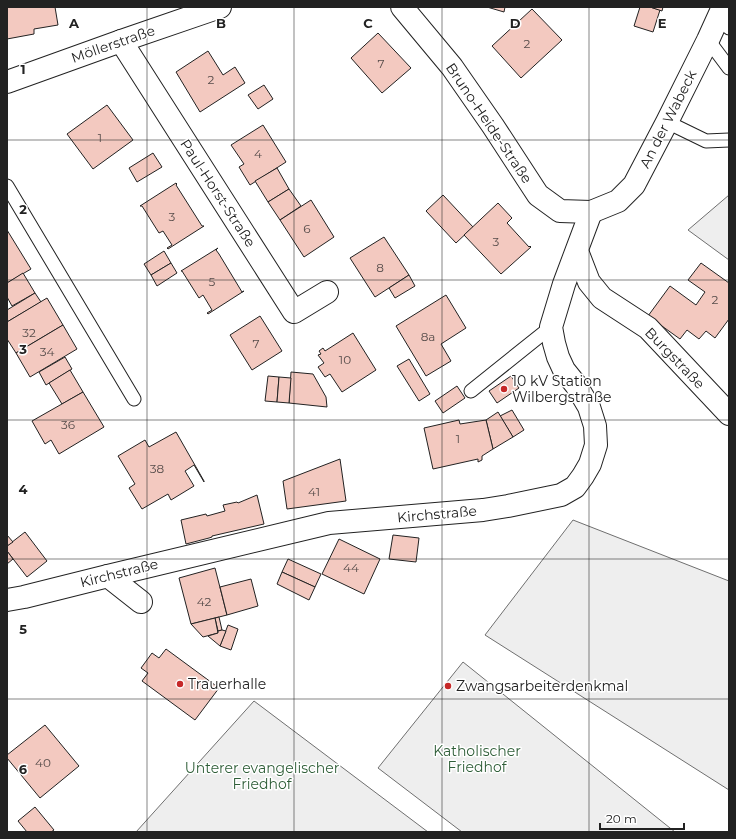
<svg xmlns="http://www.w3.org/2000/svg" width="736" height="839" font-family="Montserrat,sans-serif">
<style>
.green{fill:#eee;stroke:#6f6f6f}
.building{fill:#f3c9c0;stroke:#222}
.lines{fill:none;stroke-linecap:round;stroke-linejoin:round}
.service-casing{stroke:#222;stroke-width:15}
.minor-casing{stroke:#222;stroke-width:24}
.service{stroke:#fff;stroke-width:13}
.minor{stroke:#fff;stroke-width:22}
.grid{fill:none;stroke:#222;stroke-width:1;stroke-opacity:0.55}
.poi-dot{fill:#c62828;stroke:#fff;stroke-width:1.5}
.labels{text-anchor:middle;dominant-baseline:central;stroke-width:3;stroke-linejoin:round;paint-order:stroke}
.number-label{font-size:12px;fill:#564c4a}
.street-label{font-size:14px;fill:#222;stroke:#fff}
.poi-label{font-size:14px;fill:#222;stroke:#fff;text-anchor:start}
.park-label{font-size:14px;fill:#2f5e38;stroke:#fff}
.grid-label{font-size:13px;text-anchor:middle;font-weight:bold;fill:#222;stroke:#fff;stroke-width:3;stroke-linejoin:round;paint-order:stroke}
</style>
<rect width="100%" height="100%" fill="#fff"/>
<g class="green">
<path d="M729 195V260L688 230Z"/>
<path d="M573 520 729 581V790L485 635Z"/>
<path d="M463 662 675 832H462L378 768Z"/>
<path d="M254 701 428 832H136Z"/>
</g>
<g class="building">
<path d="M7 7H55L58 25 34 29V34L7 39Z"/>
<path d="M487 7H505L504 12Z"/>
<path d="M640 7H650L660 10 653 32 634 26Z"/>
<path d="M650 7H663L662 11Z"/>
<path d="M532 9 562 40 521 78 492 46Z"/>
<path d="M378 33 411 68 382 93 351 58Z"/>
<path d="M208 51 223 75 235 67 245 83 200 112 176 72Z"/>
<path d="M264 85 273 99 258 109 248 95Z"/>
<path d="M107 105 133 140 93 169 67 134Z"/>
<path d="M263 125 286 162 250 185 239 167 244 164 231 145Z"/>
<path d="M153 153 162 167 137 182 129 168Z"/>
<path d="M277 168 289 189 268 202 255 181Z"/>
<path d="M176 183 177 184 176 185 202 226H204L168 249 167 248 172 245 163 231 159 233 142 206H140Z"/>
<path d="M289 189 301 206 280 220 268 202Z"/>
<path d="M443 195 473 227 456 243 426 211Z"/>
<path d="M311 200 334 237 304 257 280 220Z"/>
<path d="M498 203 512 218 507 223 529 247 530 246 531 247 501 274 464 235Z"/>
<path d="M7 230 31 269 7 283Z"/>
<path d="M384 237 409 275 375 297 350 258Z"/>
<path d="M218 248 216 250 219 254 242 292 244 291 208 314 207 313 212 310 203 295 199 298 182 271H181Z"/>
<path d="M164 251 171 263 151 275 144 264Z"/>
<path d="M171 263 177 273 157 286 151 275Z"/>
<path d="M701 263 729 283V319L715 338 706 331 699 339 687 330 680 339 648 316 670 286 696 305 705 292 688 280Z"/>
<path d="M23 273 35 293 12 306 7 297V283Z"/>
<path d="M409 275 415 286 395 298 389 288Z"/>
<path d="M35 293 41 302 7 322V310Z"/>
<path d="M446 295 466 328 441 344 451 361 426 376 396 326Z"/>
<path d="M47 298 63 325 16 353 7 339V322Z"/>
<path d="M260 316 282 351 252 370 230 335Z"/>
<path d="M63 325 77 349 30 377 16 353Z"/>
<path d="M353 333 376 370 342 392 330 374 325 377 318 367 324 363 318 355 321 354 319 351 323 348 325 351Z"/>
<path d="M65 357 72 369 46 385 39 372Z"/>
<path d="M409 359 430 394 419 401 397 366Z"/>
<path d="M70 370 83 392 62 404 49 383Z"/>
<path d="M291 372 313 374 326 397 327 407 289 403Z"/>
<path d="M268 376 279 377 277 402 265 401Z"/>
<path d="M511 376 519 388 497 403 489 391Z"/>
<path d="M279 377 291 378 289 403 277 402Z"/>
<path d="M457 386 465 398 443 413 435 401Z"/>
<path d="M83 392 104 427 59 454 51 440 45 444 32 421Z"/>
<path d="M512 410 524 430 513 437 500 416Z"/>
<path d="M498 412 513 437 493 449 486 420Z"/>
<path d="M459 420 460 424 486 420 493 449 482 456V460L478 462V459L433 469 424 428Z"/>
<path d="M176 432 204 481V482L194 465 185 471 194 486 171 500 168 494 142 509 129 488 135 484 118 456 145 440 149 447Z"/>
<path d="M340 459 346 501 287 509 283 481Z"/>
<path d="M257 495 264 524 212 536V537L209 538 186 544 181 520 206 514 207 516 225 511 223 505 237 502 238 503Z"/>
<path d="M25 532 47 561 27 577 7 551V546Z"/>
<path d="M7 535 13 542 7 546Z"/>
<path d="M393 535 419 538 416 562 389 559Z"/>
<path d="M339 539 380 559 364 594 322 574Z"/>
<path d="M7 551 13 559 7 564Z"/>
<path d="M288 559 321 574 315 587 282 572Z"/>
<path d="M215 568 227 615 191 624 179 578Z"/>
<path d="M282 572 315 587 309 600 277 584Z"/>
<path d="M251 579 258 606 227 615 220 587Z"/>
<path d="M219 617 222 630 218 631 215 618Z"/>
<path d="M215 618 218 633 203 637 191 624Z"/>
<path d="M228 625 238 629 231 650 220 646Z"/>
<path d="M222 630 226 631 220 646 208 636 218 633V631Z"/>
<path d="M166 649 219 688 195 720 142 681 148 673 141 668 144 664 152 653 159 658Z"/>
<path d="M45 725 79 766 40 798 7 758V755Z"/>
<path d="M35 807 54 830 51 832H27L18 821Z"/>
</g>
<g class="lines">
<defs>
<g id="service">
<path d="M718 17 729 28"/>
<path d="M708 40 729 68"/>
<path d="M667 122 706 141 729 140"/>
<path d="M7 186 134 399"/>
<path d="M471 391 551 327"/>
</g>
<g id="minor">
<path d="M402 7 452 67 493 126 538 195 560 211 591 212 618 201 634 185 667 122 708 40 723 7"/>
<path d="M121 41 294 312 327 292"/>
<path d="M7 82 121 41 220 7"/>
<path d="M577 251 589 282 602 298 648 328 729 414"/>
<path d="M108 576 141 602"/>
<path d="M7 600 24 597 108 576 329 523 483 510 508 506 561 495 575 487 583 476 590 464 596 445 595 426 589 407 576 385 564 370 558 357 554 343 551 327 564 284 591 212"/>
</g>
</defs>
<use href="#service" class="service-casing"/>
<use href="#minor" class="minor-casing"/>
<use href="#service" class="service"/>
<use href="#minor" class="minor"/>
</g>
<path class="grid" d="M147 7V832M294 7V832M442 7V832M589 7V832M7 140H729M7 280H729M7 420H729M7 559H729M7 699H729"/>
<g class="poi-dot">
<circle cx="504" cy="389" r="4"/>
<circle cx="180" cy="684" r="4"/>
<circle cx="448" cy="686" r="4"/>
</g>
<g class="labels">
<g class="number-label">
<text x="527" y="43">2</text>
<text x="381" y="63">7</text>
<text x="211" y="79">2</text>
<text x="100" y="137">1</text>
<text x="258" y="153">4</text>
<text x="172" y="216">3</text>
<text x="307" y="228">6</text>
<text x="496" y="241">3</text>
<text x="380" y="267">8</text>
<text x="212" y="281">5</text>
<text x="715" y="299">2</text>
<text x="29" y="332">32</text>
<text x="428" y="336">8a</text>
<text x="256" y="343">7</text>
<text x="47" y="351">34</text>
<text x="345" y="359">10</text>
<text x="68" y="424">36</text>
<text x="458" y="438">1</text>
<text x="157" y="468">38</text>
<text x="314" y="491">41</text>
<text x="351" y="567">44</text>
<text x="204" y="601">42</text>
<text x="43" y="762">40</text>
</g>
<g class="street-label">
<text transform="translate(113 44) rotate(-19)">Möllerstraße</text>
<text transform="translate(668 119) rotate(-63)">An der Wabeck</text>
<text transform="translate(489 123) rotate(56)">Bruno-Heide-Straße</text>
<text transform="translate(218 193) rotate(57)">Paul-Horst-Straße</text>
<text transform="translate(675 358) rotate(46)">Burgstraße</text>
<text transform="translate(437 514) rotate(-5)">Kirchstraße</text>
<text transform="translate(119 573) rotate(-14)">Kirchstraße</text>
</g>
<g class="poi-label">
<text x="512" y="381">10 kV Station<tspan x="512" dy="16">Wilbergstraße</tspan></text>
<text x="188" y="684">Trauerhalle</text>
<text x="456" y="686">Zwangsarbeiterdenkmal</text>
</g>
<g class="park-label">
<text x="477" y="751">Katholischer<tspan x="477" dy="16">Friedhof</tspan></text>
<text x="262" y="768">Unterer evangelischer<tspan x="262" dy="16">Friedhof</tspan></text>
</g>
</g>
<g class="grid-label">
<text x="74" y="28">A</text>
<text x="221" y="28">B</text>
<text x="368" y="28">C</text>
<text x="515" y="28">D</text>
<text x="662" y="28">E</text>
<text x="23" y="74">1</text>
<text x="23" y="214">2</text>
<text x="23" y="354">3</text>
<text x="23" y="494">4</text>
<text x="23" y="634">5</text>
<text x="23" y="774">6</text>
</g>
<rect width="736" height="839" fill="none" stroke="#222222" stroke-width="16"/>
<path d="M600 823v6h84v-6" fill="none" stroke="#222222" stroke-width="2"/>
<text x="606" y="823" font-size="12" fill="#222222" stroke="#ffffff" stroke-width="3" paint-order="stroke">20 m</text>
</svg>
